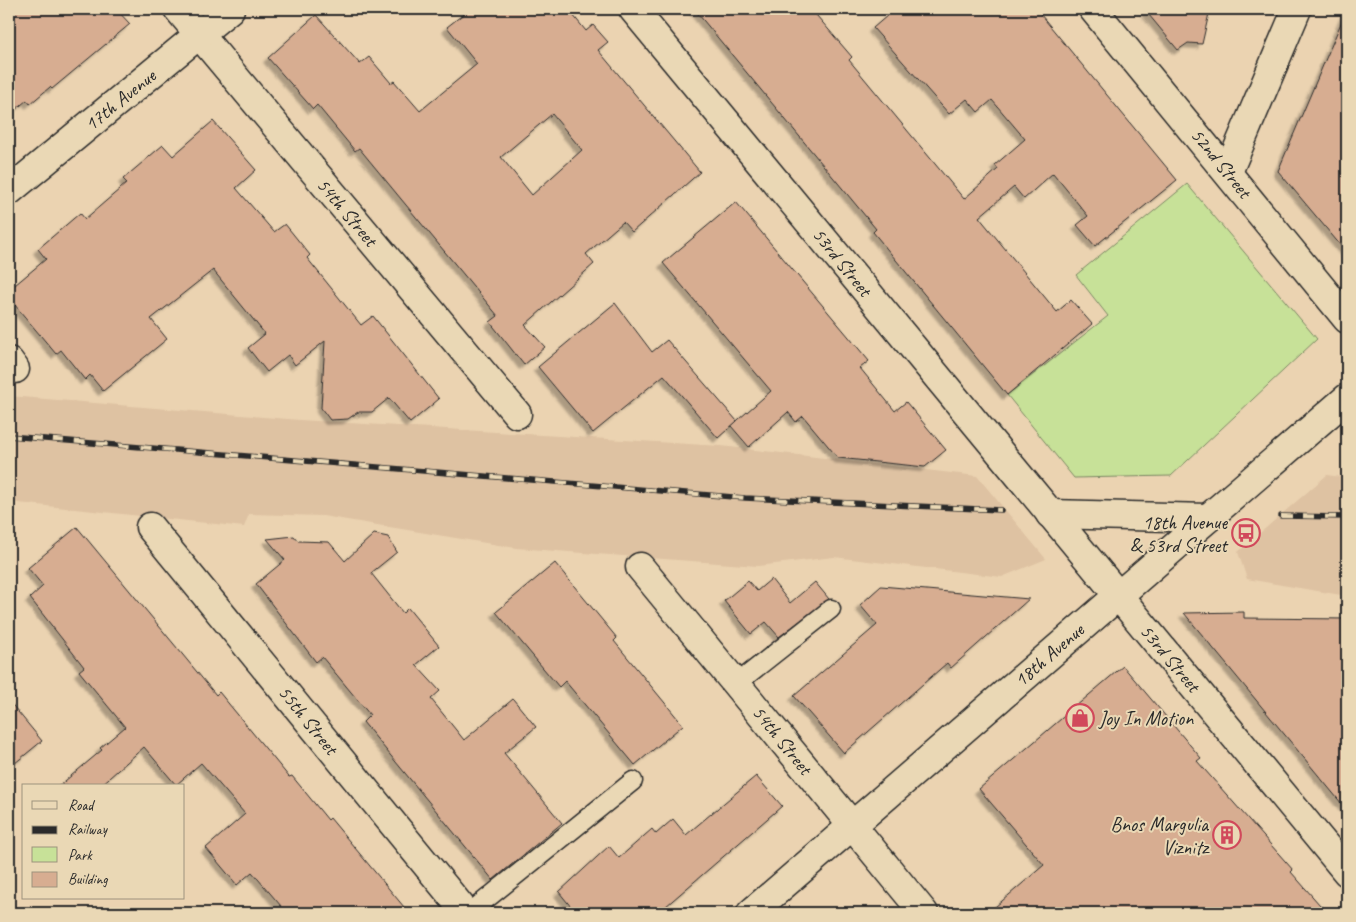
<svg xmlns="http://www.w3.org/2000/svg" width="1356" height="922" font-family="Caveat,sans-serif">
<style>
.built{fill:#dec2a2}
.green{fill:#c7e198;stroke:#798662}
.building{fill:#d7ad91;stroke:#2b2b2b;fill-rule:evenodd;filter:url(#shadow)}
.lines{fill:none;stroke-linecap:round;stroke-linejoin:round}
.service-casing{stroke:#2b2b2b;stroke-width:21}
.minor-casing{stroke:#2b2b2b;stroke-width:31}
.tertiary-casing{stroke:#2b2b2b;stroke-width:31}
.service{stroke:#ead8b5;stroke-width:18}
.minor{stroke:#ead8b5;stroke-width:28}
.tertiary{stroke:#ead8b5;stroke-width:28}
.rail-casing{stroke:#2b2b2b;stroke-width:5.5}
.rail{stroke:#ead8b5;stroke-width:4;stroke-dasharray:11;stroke-linecap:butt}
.labels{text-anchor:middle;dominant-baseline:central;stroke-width:4;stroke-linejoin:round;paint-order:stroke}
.street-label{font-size:20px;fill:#2b2b2b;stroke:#ead8b5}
.poi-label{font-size:20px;fill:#2b2b2b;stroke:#ead8b5;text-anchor:end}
</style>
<defs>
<filter id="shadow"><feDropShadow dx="-4.5" dy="4.5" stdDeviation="1" flood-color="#0004"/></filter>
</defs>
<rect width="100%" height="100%" fill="#ebd3b1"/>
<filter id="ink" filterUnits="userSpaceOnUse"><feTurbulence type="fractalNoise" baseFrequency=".02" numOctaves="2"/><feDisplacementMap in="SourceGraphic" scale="10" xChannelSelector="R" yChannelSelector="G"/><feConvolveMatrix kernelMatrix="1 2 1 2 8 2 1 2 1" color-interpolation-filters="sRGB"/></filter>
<g filter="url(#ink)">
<g class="built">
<path d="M9 396 300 420 721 446 977 476 1046 559 1002 577 834 557 758 566 516 548 323 516 249 514 244 527 9 502Z"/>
<path d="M1327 475 1347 478V596L1247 579 1238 552Z"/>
</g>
<path class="green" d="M1187 184 1317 339 1171 476 1074 478 1007 395 1108 316 1076 275Z"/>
<g class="building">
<path d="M9 9H116L130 24 52 89 50 87 30 104 27 100 9 115Z"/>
<path d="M470 9H568L586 31 593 25 608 42 598 50 700 172 632 232 623 222 586 254 594 264 525 325 545 347 524 365 490 322 498 316 401 199 359 148 355 151 317 105 313 109 268 58 316 15 360 64 369 57 391 83 394 81 420 111 477 64 447 27ZM552 114 582 150 532 195 501 157Z"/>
<path d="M694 9H811L852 57 849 60 964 199 998 169 995 165 1025 139 992 100 978 112 967 99 949 114 873 28 895 9H1036L1177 180 1095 246 1077 225 1088 216 1053 173 1024 199 1014 187 979 217 1057 312 1071 300 1092 324 1007 395 873 232 876 229Z"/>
<path d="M1144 9H1210L1202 44 1188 43 1178 50Z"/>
<path d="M1347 9V253L1278 171Z"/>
<path d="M213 121 256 170 236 188 274 232 285 224 310 255 307 258 361 325 373 316 439 399 410 423 389 398 372 412H358L348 419 330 420 321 408 325 341 295 365 288 355 267 372 248 348 265 334 213 270 151 319 167 339 103 391 90 375 85 380 61 350 56 354 9 298V290L46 259 38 249 80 213 85 219 127 183 123 179 163 145 173 156Z"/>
<path d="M736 202 869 361 860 368 895 411 906 402 946 450 925 467 838 458 803 416 796 422 788 412 749 447 731 426 771 391 663 263Z"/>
<path d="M615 303 652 352 667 340 737 421 718 438 664 375 593 433 538 367Z"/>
<path d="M77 527 216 695 219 692 289 777 292 776 328 820 330 818 409 913H287L252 872 237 885 206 848 245 814 201 763 176 785 144 747 100 786H59L102 750 100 748 125 727 79 671 84 667 30 598 43 586 28 568Z"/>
<path d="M374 534 388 537 397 552 371 573 403 613 408 608 439 646 416 665 440 691 431 699 464 740 513 699 536 727 504 753 562 823 493 880 363 722 370 715 322 657 316 662 256 584 285 560 267 539 294 536 298 541 329 542 345 561Z"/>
<path d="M555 563 617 638 614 641 683 725 635 765 565 681 559 687 496 612Z"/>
<path d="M771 579 790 603 815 582 829 599 779 637 766 622 751 634 724 601 748 581 757 591Z"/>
<path d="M881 586 1029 599 951 668 947 663 844 753 794 696 877 625 860 605Z"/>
<path d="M1244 612V618L1347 619V810L1184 613Z"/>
<path d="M1123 666 1201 758 1197 761 1293 870 1291 872 1327 913H988L1044 865 979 789Z"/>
<path d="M9 701 42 741 9 768Z"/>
<path d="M756 776 782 806 658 913H576L559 892 609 846 619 858 652 829 656 834 673 819 686 835Z"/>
</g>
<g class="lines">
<defs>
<g id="service">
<path d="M736 684 831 609"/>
<path d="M469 913 633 781"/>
</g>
<g id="minor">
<path d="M178 9 517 414"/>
<path d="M633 9 1347 872"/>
<path d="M1093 9 1347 319"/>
<path d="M1228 172 1297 9"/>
<path d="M9 191 230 9"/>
<path d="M9 361 15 369"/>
<path d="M1050 514 1208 518"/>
<path d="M150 527 466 913"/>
<path d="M640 567 924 913"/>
</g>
<path id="tertiary" d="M751 913 1347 398"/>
</defs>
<use href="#service" class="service-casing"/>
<use href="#minor" class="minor-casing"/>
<use href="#tertiary" class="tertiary-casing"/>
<use href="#service" class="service"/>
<use href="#minor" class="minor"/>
<use href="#tertiary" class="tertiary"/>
<defs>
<g id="rail">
<path d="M9 436 745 498 1001 510"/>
<path d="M1281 516 1347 517"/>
</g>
</defs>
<use href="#rail" class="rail-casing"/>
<use href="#rail" class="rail"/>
</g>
</g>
<defs>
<symbol id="bus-ring" viewBox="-11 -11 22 22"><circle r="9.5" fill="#ead8b5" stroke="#d1495b" stroke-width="1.5"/><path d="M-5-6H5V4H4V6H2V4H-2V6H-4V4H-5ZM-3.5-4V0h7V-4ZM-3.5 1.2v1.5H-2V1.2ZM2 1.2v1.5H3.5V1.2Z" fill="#d1495b"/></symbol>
<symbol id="shop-ring" viewBox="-11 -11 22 22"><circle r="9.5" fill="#ead8b5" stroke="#d1495b" stroke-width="1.5"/><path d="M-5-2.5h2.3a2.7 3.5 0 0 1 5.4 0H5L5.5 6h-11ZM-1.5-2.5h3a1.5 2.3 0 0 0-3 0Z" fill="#d1495b"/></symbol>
<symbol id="building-ring" viewBox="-11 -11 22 22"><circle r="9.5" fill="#ead8b5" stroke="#d1495b" stroke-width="1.5"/><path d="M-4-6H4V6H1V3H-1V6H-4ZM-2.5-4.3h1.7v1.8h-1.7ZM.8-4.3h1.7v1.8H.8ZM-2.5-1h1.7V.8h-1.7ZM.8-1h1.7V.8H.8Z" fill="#d1495b"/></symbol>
</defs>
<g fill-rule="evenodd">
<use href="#bus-ring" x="1230" y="517" width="32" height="32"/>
<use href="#shop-ring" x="1064" y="702" width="32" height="32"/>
<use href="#building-ring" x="1211" y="819" width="32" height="32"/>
</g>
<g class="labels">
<g class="street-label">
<text transform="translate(120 100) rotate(-39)">17th Avenue</text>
<text transform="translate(1221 163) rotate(51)">52nd Street</text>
<text transform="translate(347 212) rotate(50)">54th Street</text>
<text transform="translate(842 262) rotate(51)">53rd Street</text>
<text transform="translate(1049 655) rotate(-41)">18th Avenue</text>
<text transform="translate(1170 658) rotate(50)">53rd Street</text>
<text transform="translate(308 720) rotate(51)">55th Street</text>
<text transform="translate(782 740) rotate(51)">54th Street</text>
</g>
<g class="poi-label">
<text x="1227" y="522">18th Avenue<tspan x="1227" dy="23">&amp; 53rd Street</tspan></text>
<text x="1099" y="718" text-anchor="start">Joy In Motion</text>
<text x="1208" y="824">Bnos Margulia<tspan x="1208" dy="23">Viznitz</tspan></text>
</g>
</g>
<rect width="1356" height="922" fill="none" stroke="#ead8b5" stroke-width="30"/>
<rect x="15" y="15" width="1326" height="892" fill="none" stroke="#2b2b2b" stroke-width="2" filter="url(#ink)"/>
<rect x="22" y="784" width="162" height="115" fill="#ead8b5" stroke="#9e937e"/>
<rect x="32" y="801" width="25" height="8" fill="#ead8b5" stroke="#9e937e"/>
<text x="68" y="810" font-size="15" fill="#2b2b2b">Road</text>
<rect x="32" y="826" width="25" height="8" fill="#2b2b2b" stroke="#9e937e"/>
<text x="68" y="834" font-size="15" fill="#2b2b2b">Railway</text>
<rect x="32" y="847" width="25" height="15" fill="#c7e198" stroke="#9e937e"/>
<text x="68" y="860" font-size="15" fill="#2b2b2b">Park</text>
<rect x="32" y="872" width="25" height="15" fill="#d7ad91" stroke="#9e937e"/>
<text x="68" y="884" font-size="15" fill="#2b2b2b">Building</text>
</svg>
